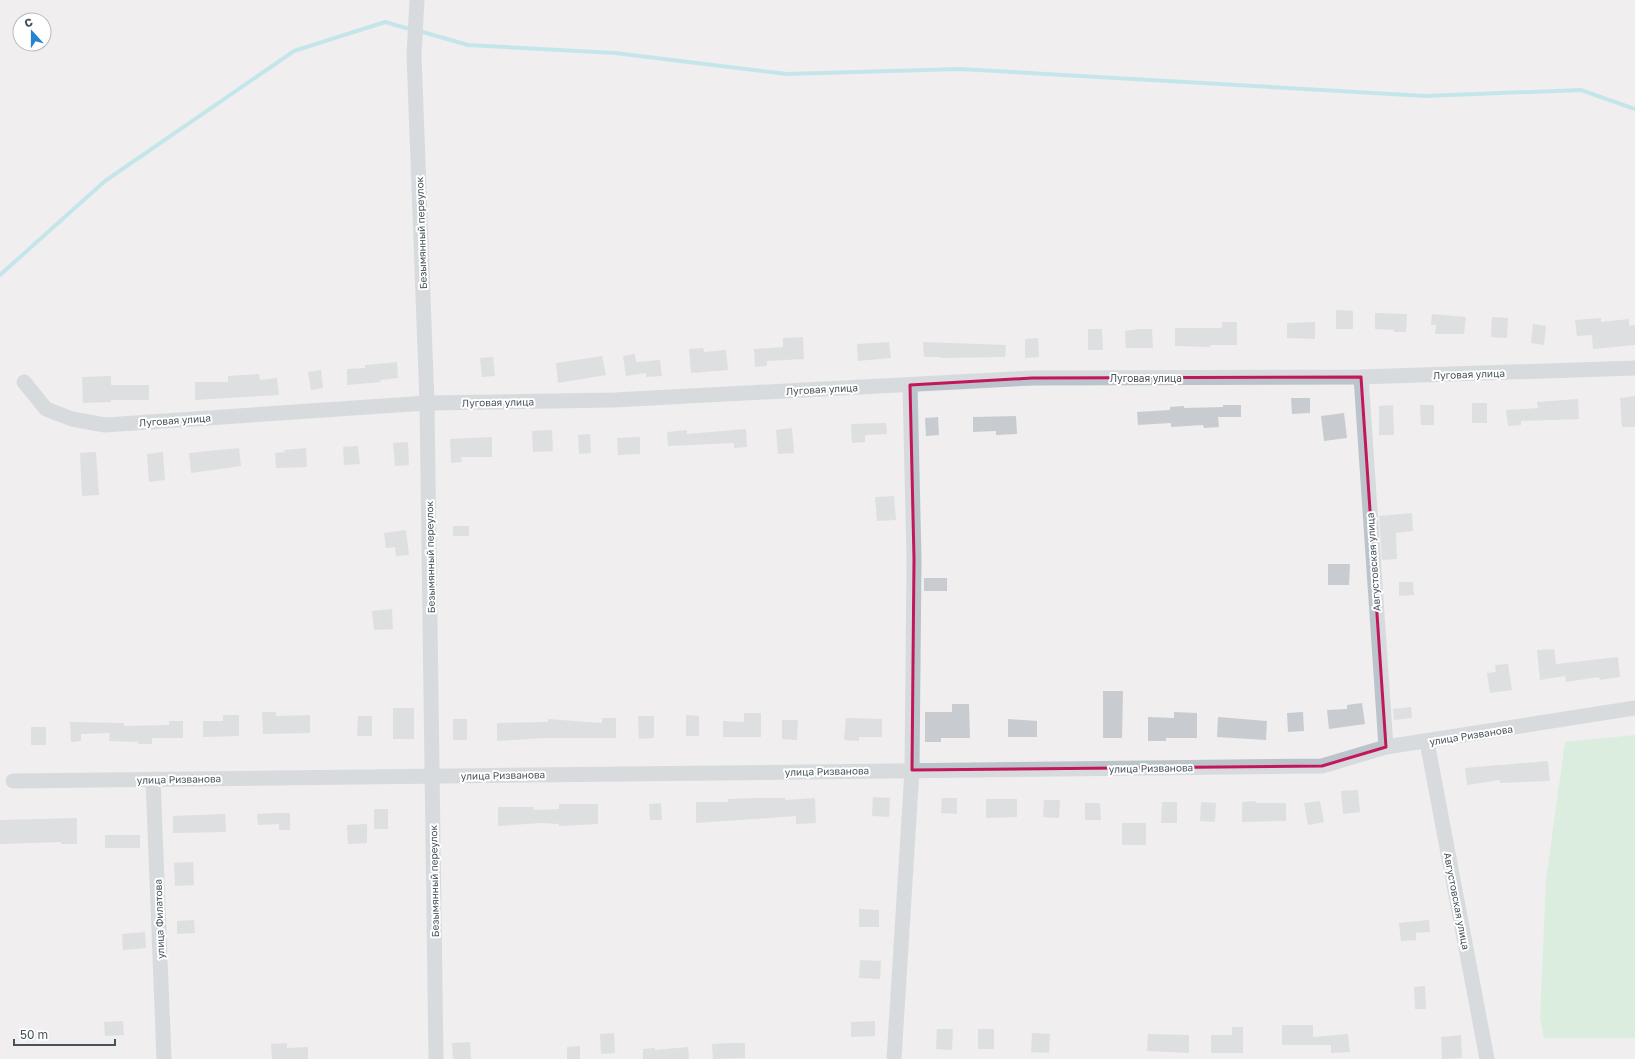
<svg xmlns="http://www.w3.org/2000/svg" width="1635" height="1059" font-family="'Golos Text',sans-serif">
<style>
.green{fill:#bfebcb}
.lines{fill:none;stroke-linecap:round;stroke-linejoin:round}
.stream{stroke:#8fdce5;stroke-width:4}
.building{fill:#c8ccd0}
.minor{stroke:#bac4ca;stroke-width:15}
.marked{fill:none;stroke:#c2185b;stroke-width:3;stroke-linejoin:round}
.labels{text-anchor:middle;dominant-baseline:central;stroke-width:4;stroke-linejoin:round;paint-order:stroke}
.street-label{font-size:10px;fill:#47535a;stroke:#fff}
</style>
<rect width="100%" height="100%" fill="#f0eeee"/>
<path class="green" d="M1635 735V1038H1544L1540 1019 1546 880 1565 742Z"/>
<g class="lines">
<g class="stream">
<path d="M419 31 468 45 615 53 787 74 960 69 1425 96 1581 90 1635 109"/>
<path d="M0 275 105 181 294 51 385 22 413 30"/>
</g>
</g>
<g class="building">
<path d="M1336 310 1353 311V329H1336Z"/>
<path d="M1375 313 1407 314 1406 332H1394V330L1375 329Z"/>
<path d="M1432 314 1466 317 1464 334H1435L1436 325H1431Z"/>
<path d="M1492 317 1508 318 1507 338 1491 337Z"/>
<path d="M1601 318V322L1629 319V326L1635 325V345L1593 349 1592 335 1577 336 1575 320Z"/>
<path d="M1222 322H1237V345H1210V347L1175 346V328H1222Z"/>
<path d="M1315 322V339L1287 338V323Z"/>
<path d="M1533 324 1546 326 1544 345 1531 343Z"/>
<path d="M1088 329H1102L1103 350H1088Z"/>
<path d="M1140 329H1152L1153 348H1126L1125 331Z"/>
<path d="M803 337 804 359 767 361V366L755 367 754 349 783 347V338Z"/>
<path d="M1038 338 1039 357 1025 358V339Z"/>
<path d="M889 342 891 358 858 361 857 344Z"/>
<path d="M923 342 1006 345 1005 357 940 358V357H924Z"/>
<path d="M703 348 704 352 726 350 728 370 691 373 689 349Z"/>
<path d="M635 354 636 362 660 360 662 376 646 377V373L626 376 623 356Z"/>
<path d="M602 356 606 375 558 383 556 363Z"/>
<path d="M493 357 495 376 482 377 480 358Z"/>
<path d="M397 362 398 378 380 380 381 382 347 385V369L365 368V365Z"/>
<path d="M321 370 323 388 311 390 308 372Z"/>
<path d="M259 374 260 380 277 378 279 395 195 400V382H228V376Z"/>
<path d="M111 376V385H149V400H111V402L83 403 82 377Z"/>
<path d="M1635 396V427H1622L1620 398Z"/>
<path d="M1291 398H1310V413L1292 414Z"/>
<path d="M1578 399 1579 419 1521 421V425L1508 426 1506 410 1538 408 1537 402Z"/>
<rect x="1472" y="403" width="15" height="20"/>
<path d="M1223 405H1241V417H1218L1219 427 1204 428 1203 425 1171 427V423L1138 425 1137 412 1170 410V407L1184 406V408L1223 407Z"/>
<path d="M1393 405 1394 435H1379V406Z"/>
<path d="M1420 405H1434V425H1421Z"/>
<path d="M1344 413 1347 438 1324 441 1321 416Z"/>
<path d="M1016 416 1017 434 996 435V431L973 432V417Z"/>
<path d="M938 417 939 435 926 436 925 418Z"/>
<path d="M886 423 887 434 865 435V442L852 443 851 424Z"/>
<path d="M792 428 794 453 778 454 776 430Z"/>
<path d="M746 429 747 447 734 448V443L668 446 667 432 687 430V434Z"/>
<path d="M552 430 553 451 533 452 532 431Z"/>
<path d="M590 434 591 453 579 454 578 435Z"/>
<path d="M492 437V457H461L462 462 451 463 450 439Z"/>
<path d="M640 437V454L618 455 617 438Z"/>
<path d="M408 442 409 465 395 466 393 443Z"/>
<path d="M358 446 360 464 344 465 343 447Z"/>
<path d="M239 448 241 466 191 473 189 453Z"/>
<path d="M306 448 307 467 276 468 275 453 285 452 284 450Z"/>
<path d="M96 452 99 495 82 496 80 453Z"/>
<path d="M163 452 165 480 149 482 147 454Z"/>
<path d="M894 496 896 520 877 521 875 497Z"/>
<path d="M1412 513 1413 531 1396 533 1397 559 1382 560 1379 516Z"/>
<rect x="453" y="526" width="16" height="10"/>
<path d="M406 530 409 555 396 556 395 547 386 548 384 533Z"/>
<path d="M1328 564H1350L1349 585H1328Z"/>
<rect x="924" y="578" width="23" height="13"/>
<path d="M1399 582H1413L1414 595 1399 596Z"/>
<path d="M392 609 393 629 374 630 372 611Z"/>
<path d="M1554 649 1556 664 1618 657 1620 677 1600 680 1599 677 1566 682 1565 676 1540 680 1537 650Z"/>
<path d="M1508 664 1512 690 1490 693 1487 673 1496 672 1495 665Z"/>
<path d="M1103 691H1123L1122 738H1103Z"/>
<path d="M1362 703 1365 724 1329 729 1327 710 1347 709V705Z"/>
<path d="M952 704H969L970 738H941V742H925V712H952Z"/>
<path d="M1411 707 1412 718 1394 720 1393 709Z"/>
<rect x="393" y="708" width="21" height="31"/>
<path d="M262 712H276V716L310 715V733L263 734Z"/>
<path d="M1174 712 1197 713V738H1166V741H1148V717L1174 718Z"/>
<path d="M1303 712 1304 731 1288 732 1287 713Z"/>
<path d="M744 713H761V737H723V721L744 722Z"/>
<path d="M223 715H239V736L203 737V721H223Z"/>
<path d="M686 715 699 716V736H686Z"/>
<path d="M358 716H372V736H357Z"/>
<path d="M638 716H654V738L639 739Z"/>
<path d="M1218 717 1267 721 1266 740 1217 737Z"/>
<path d="M602 718H616V738H544L497 741V723L548 722V719L602 723Z"/>
<path d="M846 718 882 719V737H859V741L844 740Z"/>
<rect x="453" y="719" width="14" height="21"/>
<path d="M1008 719 1037 721V737H1008Z"/>
<path d="M782 720H798L797 740 782 739Z"/>
<path d="M169 721H183V738H152V744H138V742L109 741 110 733 81 734V741L71 742 70 722 124 723V726L169 725Z"/>
<rect x="31" y="727" width="15" height="18"/>
<path d="M1548 761 1550 781 1500 783V780L1467 785 1465 768Z"/>
<path d="M1358 790 1360 812 1343 814 1341 791Z"/>
<path d="M873 797 890 798 889 817 872 816Z"/>
<path d="M759 798H785V800L815 798 816 823 796 824V816L696 823V802H728V799Z"/>
<path d="M942 798H957V814L941 813Z"/>
<path d="M986 799H1017V817L986 818Z"/>
<path d="M1044 800H1060L1059 818 1043 817Z"/>
<path d="M1256 801V803H1286V821L1242 822V802Z"/>
<path d="M1320 801 1324 822 1308 825 1304 803Z"/>
<path d="M1162 802H1177V823H1161Z"/>
<path d="M1201 802 1216 803 1215 822 1200 821Z"/>
<path d="M661 803 662 820H650L649 804Z"/>
<path d="M1085 803H1100L1101 820H1085Z"/>
<path d="M559 804H598V824L559 826V824L541 823 498 826V807H534V810L559 809Z"/>
<rect x="374" y="809" width="14" height="20"/>
<path d="M279 813H290V830H279V824L258 825 257 814Z"/>
<path d="M225 814 226 832 173 833V816Z"/>
<path d="M77 818V844H61V842L0 844V820Z"/>
<rect x="1122" y="823" width="24" height="22"/>
<path d="M367 824V843L348 844 347 825Z"/>
<rect x="105" y="835" width="35" height="13"/>
<path d="M193 862 194 885 175 886 174 863Z"/>
<path d="M859 909 879 910V927H859Z"/>
<path d="M194 920 195 933 177 934V921Z"/>
<path d="M1429 920 1430 932 1416 933V940L1401 941 1399 923Z"/>
<path d="M145 932 146 948 123 950 122 934Z"/>
<path d="M860 960 881 961 880 979 859 978Z"/>
<path d="M1425 986 1426 1009H1415L1414 987Z"/>
<path d="M123 1021 124 1035 105 1036 104 1022Z"/>
<path d="M875 1021V1036L851 1037V1022Z"/>
<path d="M1282 1025H1313V1037L1348 1034 1350 1052 1331 1053V1045H1282Z"/>
<path d="M1232 1027H1243V1053H1211V1035H1232Z"/>
<path d="M937 1029H953L952 1050 936 1049Z"/>
<rect x="978" y="1029" width="16" height="20"/>
<path d="M614 1033 615 1053 601 1054 600 1034Z"/>
<path d="M1032 1033 1050 1034 1049 1053 1031 1052Z"/>
<path d="M1148 1034 1189 1035V1053L1147 1051Z"/>
<path d="M1461 1035 1462 1058 1442 1059 1441 1037Z"/>
<path d="M470 1042 471 1059H453L452 1043Z"/>
<path d="M287 1043V1048L308 1047V1059H272L271 1044Z"/>
<path d="M728 1043H745V1058L713 1059 712 1044Z"/>
<path d="M580 1046V1059H567V1047Z"/>
<path d="M688 1047 689 1059H643V1049L655 1048V1050Z"/>
</g>
<g class="lines">
<g class="minor">
<path d="M417 0 414 55 427 403 436 1059"/>
<path d="M1361 377 1386 747"/>
<path d="M24 382 46 409 72 419 105 425 427 403 614 400 1032 378 1361 377 1635 368"/>
<path d="M1427 742 1487 1059"/>
<path d="M153 779 164 1059"/>
<path d="M13 781 1322 766 1386 747 1635 708"/>
<path d="M894 1059 912 770 914 559 910 385"/>
</g>
</g>
<path d="M0 0H1635V1059H0ZM1361 377 1386 747 1322 766 912 770 914 559 910 385 1032 378Z" fill="#f0eeee" fill-opacity=".55" fill-rule="evenodd"/>
<path class="marked" d="M1361 377 1386 747 1322 766 912 770 914 559 910 385 1032 378Z"/>
<g class="labels">
<g class="street-label">
<text transform="translate(421 233) rotate(-92)">Безымянный переулок</text>
<text transform="translate(1469 374) rotate(-2)">Луговая улица</text>
<text x="1146" y="378">Луговая улица</text>
<text transform="translate(822 389) rotate(-3)">Луговая улица</text>
<text transform="translate(498 402) rotate(-1)">Луговая улица</text>
<text transform="translate(175 420) rotate(-4)">Луговая улица</text>
<text transform="translate(430 557) rotate(-91)">Безымянный переулок</text>
<text transform="translate(1373 562) rotate(-94)">Августовская улица</text>
<text transform="translate(1471 735) rotate(-9)">улица Ризванова</text>
<text transform="translate(1151 768) rotate(-1)">улица Ризванова</text>
<text transform="translate(827 771) rotate(-1)">улица Ризванова</text>
<text transform="translate(503 775) rotate(-1)">улица Ризванова</text>
<text transform="translate(179 779) rotate(-1)">улица Ризванова</text>
<text transform="translate(434 881) rotate(-91)">Безымянный переулок</text>
<text transform="translate(1457 901) rotate(79)">Августовская улица</text>
<text transform="translate(159 919) rotate(-92)">улица Филатова</text>
</g>
</g>
<g transform="translate(32 32) rotate(339)"><circle r="19" fill="#ffffff" stroke="#b5babd"/>
<path d="M0-3L7 15L0 10L-7 15Z" fill="#2683d2"/>
<text y="-6" font-size="11" font-weight="bold" text-anchor="middle" fill="#47535a">С</text>
</g>
<path d="M14 1039v6h101v-6" fill="none" stroke="#47535a" stroke-width="2"/>
<text x="20" y="1039" font-size="12" fill="#47535a" stroke="#ffffff" stroke-width="3" paint-order="stroke">50 m</text>
</svg>
